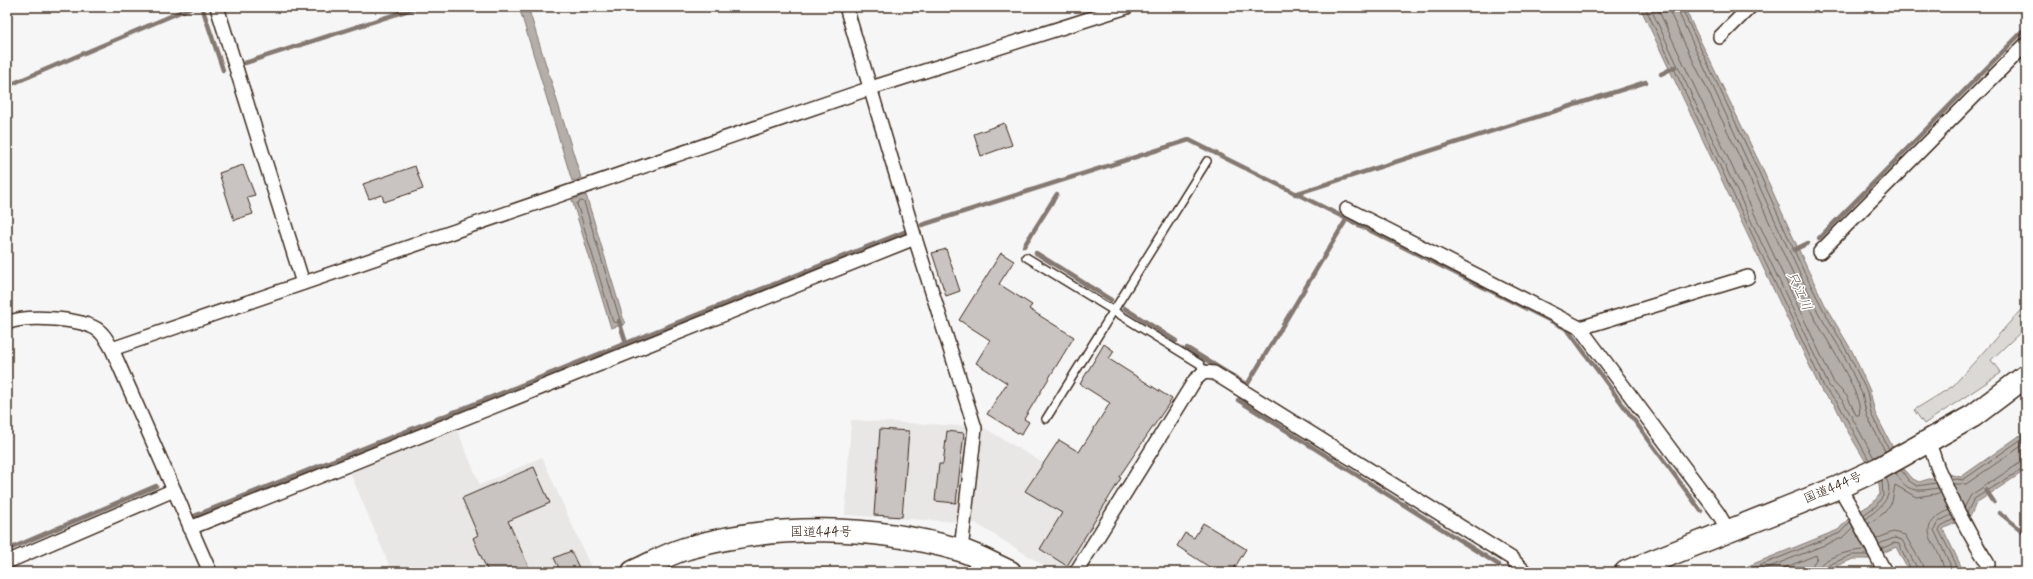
<svg xmlns="http://www.w3.org/2000/svg" width="2033" height="579" font-family="Mynerve,'Klee One',sans-serif">
<style>
.built{fill:#e9e7e6}
.green{fill:#dbd9d6;stroke:#8b827a}
.water{fill:#b4aeaa;stroke:#847972}
.lines{fill:none;stroke-linecap:round;stroke-linejoin:round}
.shore{stroke:#6b5f56;stroke-width:1}
.stream{stroke:#847972;stroke-width:4.5}
.building{fill:#c9c3c1;stroke:#3b2a1e}
.lane-casing{stroke:#3b2a1e;stroke-width:10}
.street-casing{stroke:#3b2a1e;stroke-width:16}
.highway-casing{stroke:#3b2a1e;stroke-width:25}
.lane{stroke:#fff;stroke-width:7}
.street{stroke:#fff;stroke-width:13}
.highway{stroke:#fff;stroke-width:22}
.labels{text-anchor:middle;dominant-baseline:central;stroke-width:3;stroke-linejoin:round;paint-order:stroke}
.street-label{font-size:13px;fill:#3b2a1e;stroke:#fff}
.water-label{font-size:14px;font-style:italic;fill:#65584f;stroke:#fff}
</style>
<rect width="100%" height="100%" fill="#f7f6f6"/>
<filter id="ink" filterUnits="userSpaceOnUse"><feTurbulence type="fractalNoise" baseFrequency=".025" numOctaves="2"/><feDisplacementMap in="SourceGraphic" scale="8" xChannelSelector="R" yChannelSelector="G"/><feConvolveMatrix kernelMatrix="1 2 1 2 8 2 1 2 1" color-interpolation-filters="sRGB"/></filter>
<g filter="url(#ink)">
<g class="built">
<path d="M851 420 983 427 1113 505 1071 572H1054L975 523 845 515Z"/>
<path d="M456 427 480 485 542 457 593 572H392L349 470Z"/>
</g>
<path class="green" d="M2026 304V327L1991 360 2001 373 1924 424 1914 410 1953 386Z"/>
<g class="water">
<path d="M519 7H528L581 178 578 179 583 196 586 195 625 324 611 328 572 200 580 197 575 180 572 181Z"/>
<path d="M1640 7H1684L1761 166 1807 268 1827 309 1852 351 1870 391 1875 413 1905 471 1911 478 1919 482 1929 479H1935L1948 474 1961 477 2026 431V470L1976 503 1971 515 1943 529 1961 566 1958 569 1959 572H1909L1896 547 1869 559H1853L1822 572H1733L1838 530 1850 517 1873 503 1880 494 1879 484 1847 430 1835 405 1822 392Z"/>
<path d="M819 568 880 572H882H768Z"/>
</g>
<g class="lines">
<g class="shore">
<path d="M1645 7 1825 389 1838 403 1869 460"/>
<path d="M1650 7 1829 386 1843 401 1874 458"/>
<path d="M1657 7 1834 383 1847 396 1856 415H1859C1866 399 1822 333 1813 315 1789 269 1769 220 1747 173 1723 120 1696 68 1671 15L1670 7"/>
<path d="M1676 7 1799 272 1819 314 1844 355 1862 394 1867 416 1885 451"/>
<path d="M1681 7 1757 168 1803 270 1824 311 1848 353 1867 392 1871 414 1889 449"/>
<path d="M581 201 584 202 620 320 616 323 613 322 577 204Z"/>
<path d="M1901 470 1909 481 1917 486 1936 483"/>
<path d="M1896 473C1907 494 1918 491 1938 488"/>
<path d="M1950 478 1963 480 2026 436"/>
<path d="M1953 484H1966L2026 443"/>
<path d="M1964 508 1971 495 2020 463 2026 462"/>
<path d="M1967 512 1974 499 2026 467"/>
<path d="M1863 515 1876 506 1883 496 1882 481"/>
<path d="M1866 519C1878 508 1896 498 1886 478"/>
<path d="M1954 519 1941 526 1939 530 1956 564 1955 572"/>
<path d="M1868 524 1884 513 1892 502 1895 485 1916 497 1941 493"/>
<path d="M1876 539 1893 532 1905 535 1922 564 1924 572"/>
<path d="M1879 544 1894 538 1902 540 1916 566 1918 572"/>
<path d="M1881 549 1894 543 1899 544 1912 572"/>
<path d="M1744 572 1840 533 1850 522"/>
<path d="M1757 572 1842 538 1853 527"/>
<path d="M1774 572 1816 555 1817 558 1813 564 1811 572"/>
<path d="M1817 572C1818 557 1853 550 1865 550"/>
<path d="M1822 572 1824 567 1852 555H1868"/>
<path d="M1944 572C1942 542 1908 530 1949 510"/>
<path d="M1950 572V564L1934 530 1938 522 1951 515"/>
</g>
<g class="stream">
<path d="M202 7 223 70"/>
<path d="M245 63 418 7"/>
<path d="M1661 74 1675 67"/>
<path d="M7 86 192 7"/>
<path d="M1295 194 1646 82"/>
<path d="M922 225 1189 140 1567 329 1701 511"/>
<path d="M1819 238 2026 28"/>
<path d="M1024 246 1057 194"/>
<path d="M1794 250 1808 243"/>
<path d="M1036 253 1111 300"/>
<path d="M1124 308 1176 341"/>
<path d="M619 321 626 343"/>
<path d="M1187 348 1247 385 1346 220"/>
<path d="M1238 400 1499 565"/>
<path d="M1986 490 1994 502"/>
<path d="M2000 513 2026 534"/>
<path d="M194 516 904 232"/>
<path d="M7 550 156 486"/>
</g>
</g>
<g class="building">
<path d="M1004 123 1012 145 981 156 974 134Z"/>
<path d="M243 165 255 195 247 197 253 214 234 220 219 173Z"/>
<path d="M415 166 423 189 384 202 382 195 369 199 363 184Z"/>
<path d="M946 249 960 291 946 296 932 253Z"/>
<path d="M1001 253 1014 261 999 284 1032 305 1029 309 1074 337 1024 419 1029 422 1021 435 987 414 1007 383 976 363 990 340 959 320Z"/>
<path d="M1104 344 1114 351 1109 359 1172 399 1119 477 1121 478 1067 566 1040 549 1062 513 1025 491 1059 440 1079 452 1110 403 1080 384Z"/>
<path d="M880 429 909 431 902 517 874 515Z"/>
<path d="M947 431 964 433 956 503 935 501 939 464H943Z"/>
<path d="M534 467 550 503 508 521 531 572H488L473 538 478 535 462 498Z"/>
<path d="M1203 523 1246 549 1232 572H1217L1177 546 1185 533 1194 538Z"/>
<path d="M571 551 581 572H561L554 558Z"/>
</g>
<g class="lines">
<defs>
<g id="lane">
<path d="M1026 257 1200 364 1204 372"/>
<path d="M1046 419 1207 161"/>
</g>
<g id="street">
<path d="M217 7 303 283"/>
<path d="M846 7 915 238 975 428 961 550"/>
<path d="M1720 37 1750 7"/>
<path d="M1347 209 1580 328 1718 513 1728 530"/>
<path d="M1820 252 2026 44"/>
<path d="M7 323C26 315 76 318 95 328 103 332 108 342 112 349L210 572"/>
<path d="M1580 328 1748 277"/>
<path d="M112 349 871 88 1127 7"/>
<path d="M1928 442C1933 452 1935 462 1939 471 1953 504 1969 534 1988 564L1985 572"/>
<path d="M1839 487 1852 509 1885 572"/>
<path d="M190 528 915 238"/>
<path d="M7 562 174 490"/>
<path d="M1076 572 1195 380 1204 372 1214 373 1511 558 1525 572"/>
</g>
<g id="highway">
<path d="M633 572C651 564 669 553 688 548 774 523 874 525 960 550 977 555 994 565 1010 572"/>
<path d="M1626 572 1839 487 1880 468 1973 416 2026 376"/>
</g>
</defs>
<use href="#lane" class="lane-casing"/>
<use href="#street" class="street-casing"/>
<use href="#highway" class="highway-casing"/>
<use href="#lane" class="lane"/>
<use href="#street" class="street"/>
<use href="#highway" class="highway"/>
</g>
</g>
<g class="labels">
<g class="street-label">
<text transform="translate(1833 488) rotate(-23)">国道444号</text>
<text x="821" y="532">国道444号</text>
</g>
<g class="water-label">
<text transform="translate(1799 291) rotate(66)">只江川</text>
</g>
</g>
<rect width="2033" height="579" fill="none" stroke="#fff" stroke-width="24"/>
<rect x="12" y="12" width="2009" height="555" fill="none" stroke="#3b2a1e" stroke-width="1.5" filter="url(#ink)"/>
</svg>
